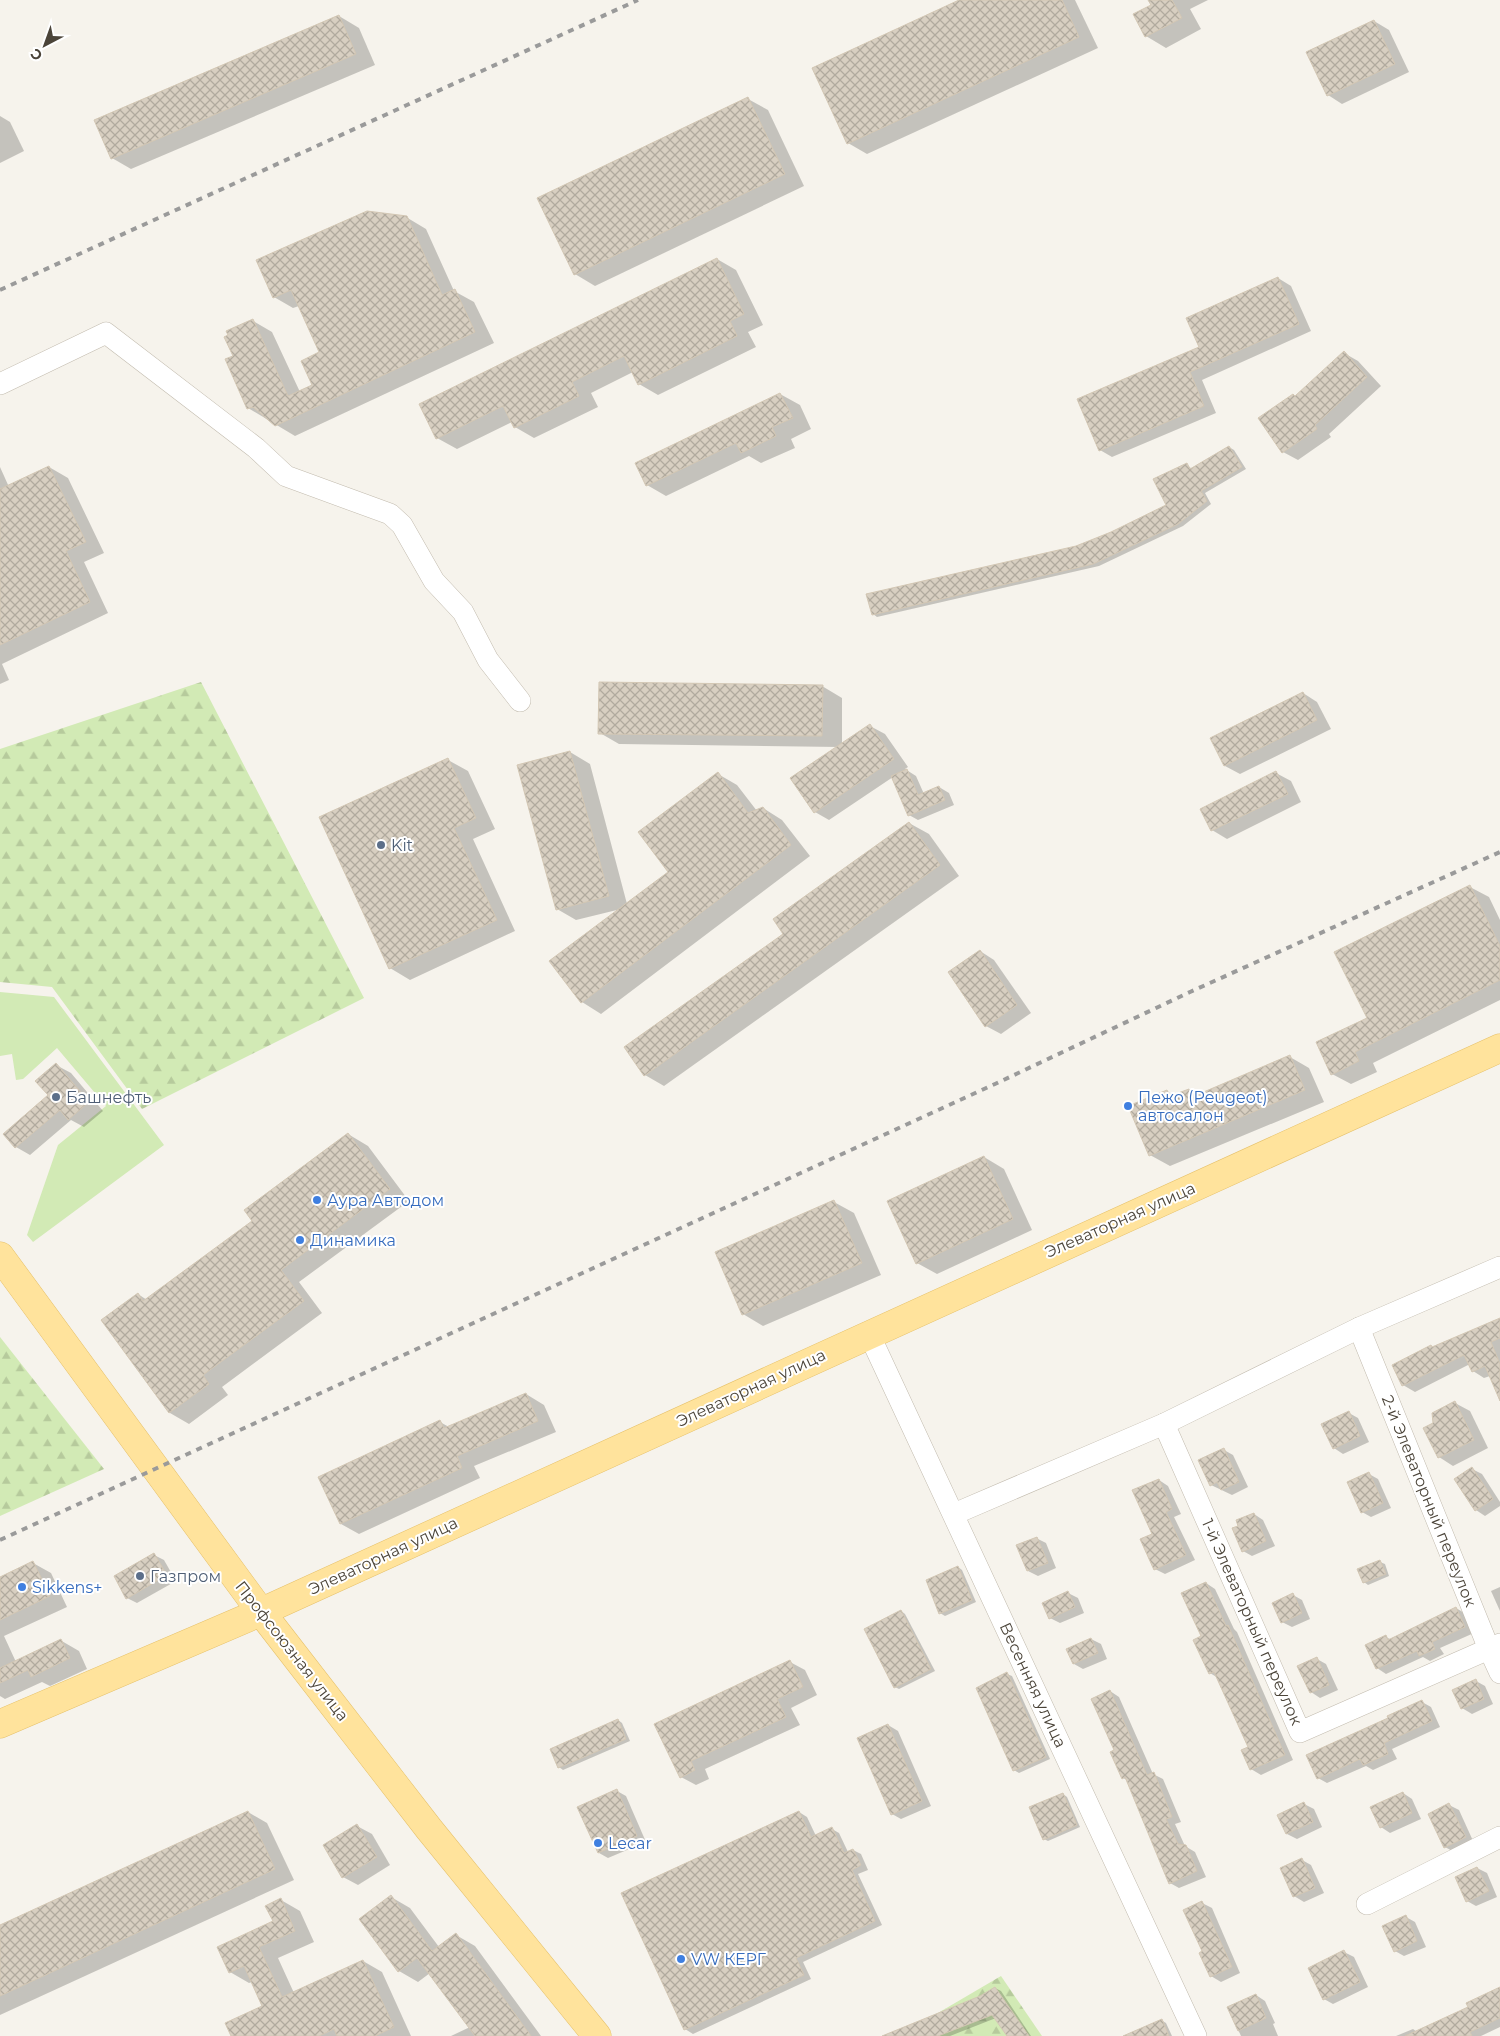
<svg xmlns="http://www.w3.org/2000/svg" width="1500" height="2036" font-family="Montserrat,sans-serif">
<style>
.green{fill:#d2eab5}
.forest{fill:url(#forest-firs)}
.shadow{fill:#0003}
.building{fill:url(#building-cross-hatch);stroke:#d3c7b4}
.lines{fill:none;stroke-linecap:round;stroke-linejoin:round}
.minor-casing{stroke:#c2bbae;stroke-width:22}
.major-casing{stroke:#e6c16a;stroke-width:29}
.minor{stroke:#fff;stroke-width:21}
.major{stroke:#ffe39c;stroke-width:28}
.rail{stroke:#9a9a9a;stroke-width:4;stroke-dasharray:6 6;stroke-linecap:butt}
.service-dot{fill:#5c6f8a;stroke:#fff;stroke-width:2}
.shop-dot{fill:#3f7fe0;stroke:#fff;stroke-width:2}
.labels{text-anchor:middle;dominant-baseline:central;stroke-width:4;stroke-linejoin:round;paint-order:stroke}
.service-label{font-size:16px;fill:#4e5e75;stroke:#fff;text-anchor:start}
.shop-label{font-size:16px;fill:#366cbe;stroke:#fff;text-anchor:start}
.street-label{font-size:16px;fill:#4b4439;stroke:#fff}
</style>
<defs>
<pattern id="forest-firs" width="22" height="20" patternUnits="userSpaceOnUse" patternTransform="scale(1.25)"><rect width="22" height="20" fill="#d2eab5"/><path d="M5 1l3.5 6h-7zM16 11l3.5 6h-7z" fill="#b6ca9c"/></pattern>
<pattern id="building-cross-hatch" width="8" height="8" patternUnits="userSpaceOnUse" patternTransform="scale(1.25)"><rect width="8" height="8" fill="#d8cfc1"/><path d="M0 0l8 8M0 8l8-8" fill="none" stroke="#b1aa9e"/></pattern>
</defs>
<rect width="100%" height="100%" fill="#f6f3ec"/>
<path class="green" d="M0 992 54 997 164 1145 33 1242 27 1235 58 1145 106 1106 57 1048 23 1079 16 1080 12 1054 0 1056Z"/>
<g class="forest">
<path d="M201 682 364 998 142 1109 52 987 0 982V749Z"/>
<path d="M0 1337 104 1469 0 1516Z"/>
<path d="M1001 1976 1042 2036H913L909 2030Z"/>
</g>
<g class="shadow">
<path d="M962 0H1075L1098 48 867 154 848 143Z"/>
<path d="M1150 0H1208L1190 9 1201 29 1166 48 1146 36 1152 5Z"/>
<path d="M339 16 359 28 375 65 131 169 112 158Z"/>
<path d="M1374 21 1389 30 1409 72 1342 104 1328 95Z"/>
<path d="M748 99 768 110 804 186 595 286 575 274 539 199Z"/>
<path d="M0 116 10 122 24 151 0 163Z"/>
<path d="M406 217 426 229 454 291 474 302 494 343 295 436 248 408 234 356 253 321 272 332 300 392 313 386 321 353 299 306 293 308 274 297Z"/>
<path d="M717 259 736 270 763 325 748 332 756 347 658 395 639 384 633 372 591 393 598 407 534 438 515 427 512 422 457 449 437 438Z"/>
<path d="M1278 278 1291 286 1311 331 1202 380 1216 413 1112 457 1100 450 1201 348Z"/>
<path d="M1344 353 1358 361 1381 386 1329 434 1331 437 1298 460 1283 452 1296 397Z"/>
<path d="M780 394 800 405 811 429 791 439 795 448 761 463 749 456 666 496 647 485Z"/>
<path d="M1229 447 1234 450 1246 469 1205 493 1211 504 1183 526 1099 566 877 617 873 614 1077 547 1111 533 1168 505 1186 464 1192 469Z"/>
<path d="M0 467 9 487 49 467 68 478 104 553 84 562 108 613 2 664 9 680 0 684Z"/>
<path d="M822 686 842 698V745L870 726 885 734 908 767 905 769 916 776 924 794 939 787 949 793 954 805 918 820 909 815 893 777 829 820 815 812 839 747 619 744 600 733Z"/>
<path d="M1303 693 1317 702 1331 729 1240 774 1225 766 1212 739Z"/>
<path d="M570 752 590 764 627 904 670 872 718 774 737 785 757 811 763 808 782 820 810 856 601 1014 582 1002 551 961 621 909 576 920 557 909Z"/>
<path d="M448 760 468 771 495 829 473 839 515 931 410 980 390 968Z"/>
<path d="M1276 773 1291 781 1301 802 1227 839 1212 830 1202 809Z"/>
<path d="M909 823 929 834 959 876 664 1086 645 1075 785 934Z"/>
<path d="M1470 887 1489 897 1500 920V1000L1373 1063 1377 1072 1351 1084 1332 1074 1369 1019Z"/>
<path d="M980 951 994 960 1031 1013 1001 1034 986 1026Z"/>
<path d="M1290 1057 1309 1068 1324 1102 1170 1166 1150 1155 1167 1091 1175 1096 1189 1090 1198 1095Z"/>
<path d="M56 1065 71 1073 103 1111 84 1127 71 1120 30 1155 16 1147 50 1095Z"/>
<path d="M348 1134 368 1146 409 1201 299 1282 322 1313 222 1387 228 1395 189 1424 170 1413 102 1321 138 1294 147 1300 254 1221Z"/>
<path d="M984 1157 1004 1169 1032 1230 937 1274 917 1263Z"/>
<path d="M834 1202 854 1213 881 1275 763 1326 743 1314Z"/>
<path d="M1500 1319V1384L1490 1376 1484 1378 1473 1371 1470 1364 1415 1392 1403 1385 1433 1348Z"/>
<path d="M526 1394 544 1405 556 1432 474 1466 480 1478 359 1534 341 1524 320 1478 440 1422 449 1427Z"/>
<path d="M1455 1403 1470 1411 1488 1448 1453 1466 1439 1457 1435 1424Z"/>
<path d="M1349 1413 1358 1418 1369 1442 1343 1454 1334 1448Z"/>
<path d="M1224 1450 1233 1455 1248 1487 1232 1495 1211 1485Z"/>
<path d="M1472 1469 1482 1474 1500 1502V1506L1485 1516 1476 1510Z"/>
<path d="M1369 1474 1378 1479 1391 1508 1371 1517 1362 1512Z"/>
<path d="M1159 1480 1168 1486 1181 1514 1174 1517 1195 1560 1165 1574 1155 1569 1153 1535Z"/>
<path d="M1254 1514 1263 1520 1275 1546 1252 1556 1243 1551 1239 1526Z"/>
<path d="M1036 1538 1046 1543 1056 1568 1038 1576 1028 1571Z"/>
<path d="M154 1555 164 1560 176 1581 137 1603 127 1598Z"/>
<path d="M1380 1562 1385 1564 1389 1576 1368 1585 1364 1582Z"/>
<path d="M33 1563 51 1573 67 1607 4 1636 16 1662 60 1640 79 1651 87 1669 50 1686 42 1682 5 1699 0 1696V1578Z"/>
<path d="M958 1567 962 1570 976 1602 945 1616 940 1613Z"/>
<path d="M1206 1583 1215 1589 1234 1629 1237 1632 1293 1760 1261 1775 1251 1769 1250 1748 1218 1678 1210 1673 1203 1637Z"/>
<path d="M1500 1587V1611L1491 1591Z"/>
<path d="M1068 1593 1078 1598 1084 1613 1060 1623 1050 1618Z"/>
<path d="M1293 1595 1302 1600 1310 1619 1292 1627 1282 1622Z"/>
<path d="M1456 1608 1466 1614 1474 1633 1440 1648 1444 1654 1430 1661 1423 1657 1386 1674 1377 1668 1386 1637 1392 1640Z"/>
<path d="M901 1611 905 1614 935 1671 899 1689 895 1687Z"/>
<path d="M1091 1639 1101 1644 1107 1659 1083 1669 1074 1664 1068 1650Z"/>
<path d="M1317 1659 1326 1664 1338 1690 1320 1698 1311 1692Z"/>
<path d="M790 1662 805 1670 817 1695 791 1708 800 1725 705 1769 709 1779 696 1785 681 1777 656 1725Z"/>
<path d="M1007 1674 1012 1676 1050 1759 1019 1773 1014 1770 978 1689Z"/>
<path d="M1476 1681 1485 1686 1493 1704 1472 1714 1462 1708Z"/>
<path d="M1110 1691 1119 1697 1153 1774 1163 1779 1181 1822 1175 1824 1185 1846 1195 1852 1206 1877 1179 1888 1170 1883 1127 1780 1123 1778 1116 1751Z"/>
<path d="M1422 1702 1431 1707 1440 1727 1392 1749 1397 1759 1373 1770 1366 1766 1327 1783 1318 1778 1389 1719Z"/>
<path d="M618 1720 622 1723 630 1741 563 1770 559 1767Z"/>
<path d="M888 1725 898 1731 931 1806 901 1819 892 1814Z"/>
<path d="M617 1791 626 1796 646 1842 608 1858 599 1853Z"/>
<path d="M1403 1793 1412 1799 1421 1819 1390 1833 1381 1827Z"/>
<path d="M1063 1794 1067 1797 1080 1827 1048 1841 1044 1839Z"/>
<path d="M1304 1804 1314 1809 1322 1827 1297 1839 1287 1834 1279 1816Z"/>
<path d="M1449 1805 1459 1810 1474 1843 1454 1852 1445 1847Z"/>
<path d="M248 1812 267 1823 294 1880 0 2015V1926Z"/>
<path d="M799 1812 807 1817 816 1836 832 1829 839 1833 848 1852 853 1850 861 1854 868 1870 858 1874 882 1925 803 1962 811 1979 693 2034 685 2029Z"/>
<path d="M357 1826 372 1834 390 1865 358 1885 343 1877Z"/>
<path d="M1302 1860 1311 1865 1324 1893 1304 1902 1294 1896Z"/>
<path d="M1477 1868 1487 1873 1497 1897 1476 1906 1467 1901Z"/>
<path d="M391 1897 410 1908 439 1947 456 1935 475 1946 541 2036H451L470 2027 430 1973 418 1982 399 1971 361 1919Z"/>
<path d="M281 1900 300 1911 314 1942 278 1958 294 1993 363 1961 382 1972 411 2036H232L264 2007 252 1982 249 1983 230 1972 274 1922Z"/>
<path d="M1202 1903 1212 1908 1240 1973 1221 1982 1211 1976 1204 1952Z"/>
<path d="M1406 1917 1415 1922 1426 1947 1404 1956 1395 1951Z"/>
<path d="M1344 1952 1354 1957 1368 1987 1333 2004 1324 1999Z"/>
<path d="M995 1988 1001 1991 1031 2036H1008L996 2018 950 2036H883L981 1997Z"/>
<path d="M1500 1988V2027L1481 2036H1396L1413 2029 1417 2032 1470 2007Z"/>
<path d="M1256 1995 1265 2001 1275 2023 1273 2024 1278 2036H1241L1228 2008Z"/>
<path d="M1161 2020 1166 2023 1172 2036H1132Z"/>
</g>
<g class="building">
<path d="M959 0H1062L1079 37 847 144 812 68Z"/>
<path d="M1148 0H1172L1182 18 1145 37 1133 14 1151 5Z"/>
<path d="M339 15 356 54 111 159 94 120Z"/>
<path d="M1374 20 1395 64 1327 96 1306 52Z"/>
<path d="M748 97 785 174 574 275 537 198Z"/>
<path d="M367 211 407 216 442 295 455 289 475 332 275 426 253 407 247 409 225 359 233 356 224 337 228 335 226 331 253 319 288 396 312 385 301 361 319 352 291 290 273 298 256 260Z"/>
<path d="M717 258 744 314 730 321 737 336 638 385 624 356 572 382 579 396 514 428 503 406 436 439 419 404Z"/>
<path d="M1278 277 1299 324 1190 372 1204 406 1099 451 1077 399 1199 347 1186 318Z"/>
<path d="M1344 351 1367 377 1315 425 1317 429 1282 453 1258 418 1293 394 1295 396Z"/>
<path d="M780 393 793 418 772 427 776 436 741 453 736 443 646 486 635 463Z"/>
<path d="M1229 446 1242 467 1201 491 1207 501 1178 524 1093 564 872 615 866 594 1076 546 1111 532 1166 505 1153 479 1187 463 1190 469Z"/>
<path d="M49 466 86 542 66 551 90 602 0 645V489Z"/>
<path d="M599 682 823 685 822 736 598 734Z"/>
<path d="M1303 692 1317 720 1224 766 1210 738Z"/>
<path d="M870 724 894 759 814 813 790 778Z"/>
<path d="M570 751 609 896 556 910 517 765Z"/>
<path d="M448 758 476 818 454 828 497 920 389 969 319 817Z"/>
<path d="M907 769 918 795 939 786 945 800 908 816 891 776Z"/>
<path d="M1276 771 1288 794 1211 831 1200 809Z"/>
<path d="M718 772 748 813 763 807 791 845 581 1003 549 961 668 872 638 832Z"/>
<path d="M909 822 940 865 644 1076 624 1047 783 934 773 919Z"/>
<path d="M1470 885 1500 946V980L1355 1052 1359 1061 1331 1075 1316 1042 1367 1018 1334 952Z"/>
<path d="M980 950 1017 1005 985 1027 948 972Z"/>
<path d="M1290 1055 1305 1090 1149 1156 1128 1106 1167 1090 1170 1096 1189 1089 1192 1097Z"/>
<path d="M56 1063 89 1102 68 1120 60 1110 15 1148 3 1134 48 1095 35 1081Z"/>
<path d="M348 1133 390 1189 281 1270 304 1301 203 1375 209 1384 169 1413 101 1320 138 1293 143 1301 252 1221 244 1210Z"/>
<path d="M984 1156 1013 1219 916 1264 887 1201Z"/>
<path d="M834 1200 862 1263 742 1315 715 1252Z"/>
<path d="M1500 1318V1338L1491 1342 1500 1364V1401L1485 1366 1472 1372 1464 1355 1402 1386 1392 1365 1431 1345 1432 1347Z"/>
<path d="M526 1393 538 1421 457 1456 462 1468 340 1524 318 1477 440 1420 444 1428Z"/>
<path d="M1455 1401 1474 1440 1438 1458 1423 1428 1433 1423 1432 1413Z"/>
<path d="M1349 1411 1360 1436 1333 1449 1321 1424Z"/>
<path d="M1224 1448 1239 1482 1221 1490 1217 1482 1210 1486 1198 1460Z"/>
<path d="M1472 1467 1493 1499 1475 1511 1454 1479Z"/>
<path d="M1369 1472 1383 1503 1361 1513 1347 1482Z"/>
<path d="M1159 1479 1172 1509 1166 1512 1186 1555 1154 1570 1140 1539 1152 1534 1132 1490Z"/>
<path d="M1254 1513 1266 1541 1242 1552 1232 1528 1238 1526 1236 1520Z"/>
<path d="M1037 1537 1048 1563 1027 1571 1016 1545Z"/>
<path d="M154 1553 167 1575 126 1599 114 1576Z"/>
<path d="M1380 1560 1386 1574 1363 1583 1357 1569Z"/>
<path d="M33 1561 50 1596 0 1620V1577Z"/>
<path d="M958 1566 972 1600 939 1614 926 1580Z"/>
<path d="M1206 1582 1226 1626 1228 1625 1285 1755 1250 1770 1241 1750 1248 1747 1214 1672 1209 1674 1193 1640 1201 1636 1181 1593Z"/>
<path d="M1068 1591 1075 1607 1049 1619 1042 1603Z"/>
<path d="M1293 1593 1302 1613 1281 1623 1272 1603Z"/>
<path d="M1456 1607 1465 1627 1432 1642 1435 1649 1419 1656 1417 1651 1376 1669 1365 1645 1386 1635 1388 1640Z"/>
<path d="M901 1610 931 1669 894 1688 864 1629Z"/>
<path d="M1091 1638 1098 1653 1073 1664 1066 1649Z"/>
<path d="M61 1639 70 1658 31 1677 28 1670 0 1683V1668Z"/>
<path d="M1317 1657 1329 1685 1310 1693 1297 1666Z"/>
<path d="M790 1660 803 1687 777 1699 786 1717 691 1761 695 1770 680 1778 654 1724Z"/>
<path d="M1007 1672 1046 1757 1013 1771 976 1688Z"/>
<path d="M1476 1679 1484 1699 1461 1709 1452 1690Z"/>
<path d="M1110 1690 1147 1775 1154 1772 1172 1817 1166 1819 1178 1844 1186 1845 1197 1871 1169 1884 1125 1777 1122 1779 1110 1752 1114 1750 1091 1699Z"/>
<path d="M1422 1700 1432 1721 1384 1743 1388 1754 1363 1765 1360 1759 1317 1779 1306 1755 1388 1718 1387 1716Z"/>
<path d="M618 1719 626 1739 558 1768 550 1749Z"/>
<path d="M888 1724 922 1801 891 1815 857 1738Z"/>
<path d="M617 1789 637 1836 598 1853 577 1807Z"/>
<path d="M1403 1792 1412 1813 1380 1828 1370 1807Z"/>
<path d="M1063 1793 1077 1825 1043 1840 1029 1807Z"/>
<path d="M1304 1802 1313 1822 1286 1834 1277 1815Z"/>
<path d="M1449 1803 1466 1837 1444 1848 1428 1814Z"/>
<path d="M248 1811 275 1869 0 1996V1925Z"/>
<path d="M799 1811 811 1837 832 1827 844 1853 853 1849 861 1865 852 1870 875 1921 796 1958 804 1975 684 2030 621 1893Z"/>
<path d="M357 1824 377 1857 342 1878 323 1845Z"/>
<path d="M1302 1858 1315 1888 1293 1897 1280 1868Z"/>
<path d="M1477 1867 1489 1891 1466 1902 1455 1877Z"/>
<path d="M391 1895 432 1951 456 1933 531 2036H475L417 1958 398 1972 359 1919Z"/>
<path d="M281 1898 295 1931 259 1947 282 1997 363 1960 394 2027 375 2036H337L334 2029 319 2036H231L225 2023 262 2006 244 1966 229 1973 217 1947 273 1921 265 1906Z"/>
<path d="M1202 1901 1232 1967 1210 1977 1199 1953 1202 1951 1183 1910Z"/>
<path d="M1406 1915 1417 1941 1394 1952 1382 1926Z"/>
<path d="M1344 1950 1360 1982 1323 2000 1308 1968Z"/>
<path d="M995 1987 1029 2036H1007L992 2015 938 2036H882L980 1996Z"/>
<path d="M1500 1987V2018L1470 2032 1472 2036H1405L1468 2007 1466 2003Z"/>
<path d="M1256 1994 1266 2018 1238 2031 1227 2007Z"/>
<path d="M1162 2019 1169 2036H1123Z"/>
</g>
<g class="lines">
<defs>
<g id="minor">
<path d="M0 384 106 333 256 448 286 476 390 514 402 525 434 581 463 612 488 660 520 701"/>
<path d="M1359 1328 1489 1649 1500 1673"/>
<path d="M869 1334 1196 2036"/>
<path d="M1164 1424 1300 1732 1500 1644"/>
<path d="M954 1514 1164 1424 1359 1328 1500 1267"/>
<path d="M1367 1904 1500 1837"/>
</g>
<g id="major">
<path d="M0 1256 261 1612 429 1829 597 2036"/>
<path d="M0 1724 261 1612 1500 1048"/>
</g>
</defs>
<use href="#minor" class="minor-casing"/>
<use href="#major" class="major-casing"/>
<use href="#minor" class="minor"/>
<use href="#major" class="major"/>
<g class="rail">
<path d="M0 290 638 0"/>
<path d="M0 1540 995 1084 1190 992 1500 852"/>
</g>
</g>
<g class="service-dot">
<circle cx="381" cy="845" r="5"/>
<circle cx="56" cy="1097" r="5"/>
<circle cx="140" cy="1576" r="5"/>
</g>
<g class="shop-dot">
<circle cx="1128" cy="1106" r="5"/>
<circle cx="317" cy="1200" r="5"/>
<circle cx="300" cy="1240" r="5"/>
<circle cx="22" cy="1587" r="5"/>
<circle cx="598" cy="1843" r="5"/>
<circle cx="681" cy="1959" r="5"/>
</g>
<g class="labels">
<g class="service-label">
<text x="391" y="845">Kit</text>
<text x="66" y="1097">Башнефть</text>
<text x="150" y="1576">Газпром</text>
</g>
<g class="shop-label">
<text x="1138" y="1097">Пежо (Peugeot)<tspan x="1138" dy="18">автосалон</tspan></text>
<text x="327" y="1200">Аура Автодом</text>
<text x="310" y="1240">Динамика</text>
<text x="32" y="1587">Sikkens+</text>
<text x="608" y="1843">Lecar</text>
<text x="691" y="1959">VW КЕРГ</text>
</g>
<g class="street-label">
<text transform="translate(1120 1220) rotate(-24)">Элеваторная улица</text>
<text transform="translate(751 1388) rotate(-25)">Элеваторная улица</text>
<text transform="translate(1429 1501) rotate(68)">2-й Элеваторный переулок</text>
<text transform="translate(383 1556) rotate(-25)">Элеваторная улица</text>
<text transform="translate(1252 1622) rotate(66)">1-й Элеваторный переулок</text>
<text transform="translate(292 1651) rotate(52)">Профсоюзная улица</text>
<text transform="translate(1033 1685) rotate(65)">Весенняя улица</text>
</g>
</g>
<g transform="translate(45 45) rotate(221)" stroke="#ffffff" stroke-width="4" paint-order="stroke">
<path d="M0-4L9 19L0 12L-9 19Z" fill="#4b4439"/>
<text y="-8" font-size="14" font-weight="bold" text-anchor="middle" fill="#4b4439">С</text>
</g>
</svg>
